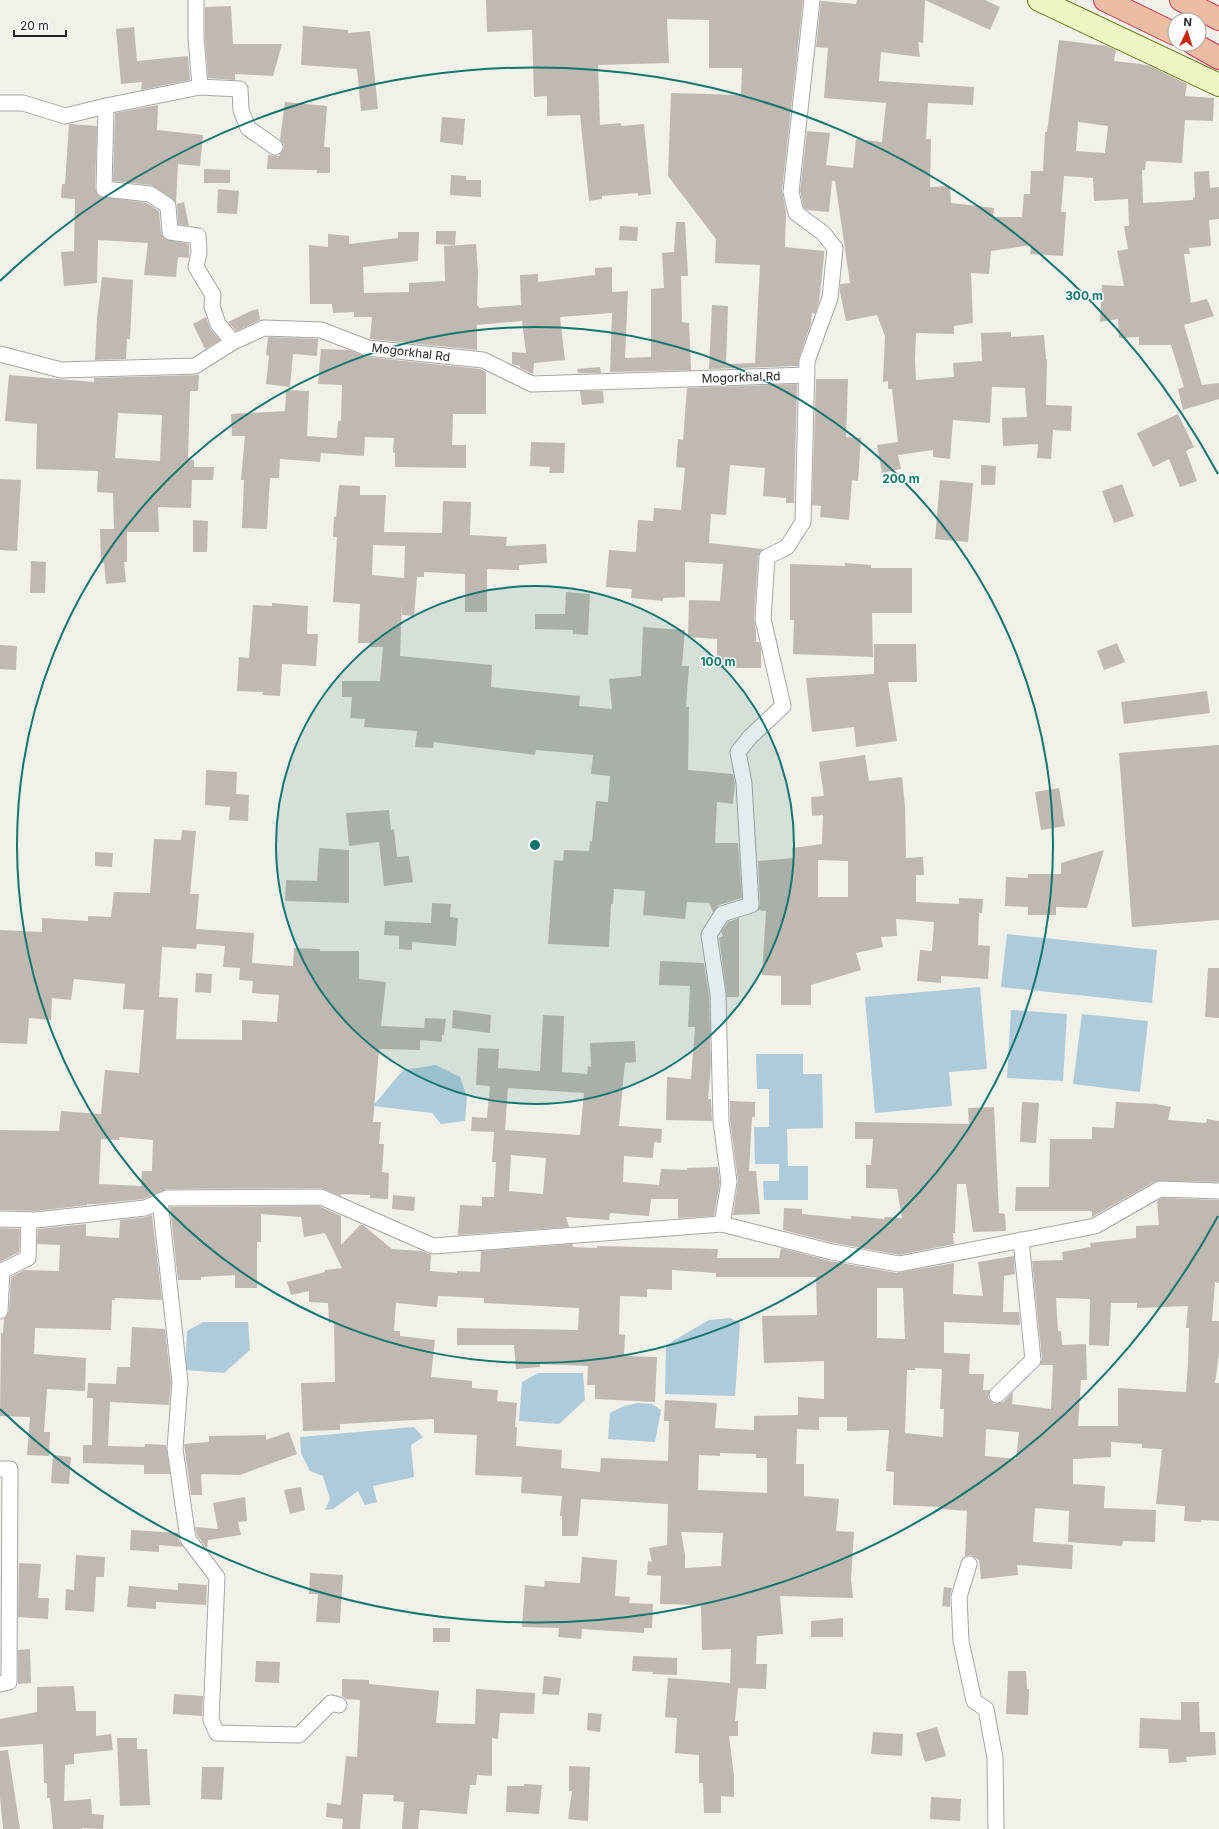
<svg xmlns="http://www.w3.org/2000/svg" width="1219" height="1829" font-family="Inter,sans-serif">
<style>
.water{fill:#adcbdb}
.building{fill:#bfb9b2;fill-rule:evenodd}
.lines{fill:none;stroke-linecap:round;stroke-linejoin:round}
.minor-casing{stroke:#a6a6a6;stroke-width:17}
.secondary-casing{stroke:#5d750d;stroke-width:24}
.trunk-casing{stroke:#d03657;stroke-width:24}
.minor{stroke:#fff;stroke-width:15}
.secondary{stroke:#edf6c3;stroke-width:22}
.trunk{stroke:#ecbca3;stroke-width:22}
.ring{fill:none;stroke:#0f766e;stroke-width:2}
.labels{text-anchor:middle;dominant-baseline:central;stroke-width:3;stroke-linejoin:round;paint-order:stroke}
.street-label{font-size:12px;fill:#222;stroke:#fff}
.centre{fill:#0f766e;stroke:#fff;stroke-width:2}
.ring-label{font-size:12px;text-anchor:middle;font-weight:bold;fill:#0f766e;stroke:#fff;stroke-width:3;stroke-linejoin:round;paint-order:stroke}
</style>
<rect width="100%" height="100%" fill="#f1f0e9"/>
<g class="water">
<path d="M1007 934 1157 950 1152 1003 1001 987Z"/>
<path d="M980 987 987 1069 949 1072 952 1106 875 1113 865 997Z"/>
<path d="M1011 1010 1067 1014 1063 1081 1007 1078Z"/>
<path d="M1082 1014 1148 1021 1140 1092 1073 1084Z"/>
<path d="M756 1054H803V1074H822L823 1128 787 1129 788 1166H808V1200H764L763 1181H779V1164H755L754 1127H769V1089H757Z"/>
<path d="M436 1065 460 1077 467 1097 465 1121 441 1124 432 1113 373 1106 403 1070Z"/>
<path d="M730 1318 740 1323 735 1396 665 1394 666 1345 709 1320Z"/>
<path d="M203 1322H248L250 1350 224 1373 185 1370 187 1331Z"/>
<path d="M538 1373H583L585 1400 559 1424 519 1421 522 1382Z"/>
<path d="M638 1403 652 1404 661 1410 655 1442 608 1439 610 1413 624 1406Z"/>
<path d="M414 1427 423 1437 411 1445 414 1477 373 1486 377 1502 365 1505 358 1491 333 1509 325 1510 330 1499 323 1476 310 1471 301 1453 300 1437Z"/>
</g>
<g class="building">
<path d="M486 0H803L782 191 786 212 785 247 824 251V257L819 302 815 314 812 313 811 323 799 358 798 366 709 369 712 305 728 306 726 364 755 363 760 265 715 263 716 239 668 176 671 93 741 95 742 68H709V20L667 19 669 63 598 65 600 125 621 123V126L644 124 651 194 638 196V193L602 196V199L589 201 580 115 547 116V96L534 97 532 30 487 32Z"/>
<path d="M857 0H985L1000 7 990 30 925 0 923 43 918 42 920 57 881 52 879 81 974 87 973 105 928 103 926 139H931L930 187 950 186 951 203 994 208 993 217H1022L1024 194H1030L1031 171H1043L1045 132H1047L1059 40 1107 46 1116 50 1114 61 1141 64 1150 66 1187 84 1185 96 1214 98 1213 121 1185 120 1182 163 1146 161 1145 170H1142L1143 203 1193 200V198L1195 197 1194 172 1209 171 1210 188 1219 187V219L1209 220 1211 246 1189 248 1190 254H1184L1191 303 1207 299 1214 316 1184 325 1202 385 1219 383V399L1183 410 1178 389 1184 387 1171 345H1139V337L1119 338 1118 319 1100 322 1102 285 1124 286 1117 251 1128 249 1124 226H1129L1128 199 1094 201 1093 178 1064 176 1061 212H1066L1063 256 1030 254 1031 245 991 251 989 274 971 273 973 323 954 326V334L916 333 915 359 916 380 954 377 953 363 982 361 981 333 1011 332V337L1044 335 1046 359H1047L1046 405 1072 406 1071 431 1053 430 1051 459 1037 458 1038 444 1003 446 1002 418 1027 417 1025 388 992 387 990 423 953 420 950 459 933 457V450L898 455 901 469 882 473 877 445 898 442 892 389H888V381L883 382 885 336 877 315 846 321 840 292V284L850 283 835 181H832L829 212 807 210 804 208 800 191 807 131 830 133 826 165 853 168 856 139 882 142 886 103 824 98 828 48 816 47 821 1 856 4ZM1078 122 1108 126 1105 153 1076 151Z"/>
<path d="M231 6 233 44H282L273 76 235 74V80L208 78 205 37V7Z"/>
<path d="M303 26 348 30V33L370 31 378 109 361 111 357 69 301 65Z"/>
<path d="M134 27 137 61 188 56 190 80 141 90 142 82 121 84 116 29Z"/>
<path d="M285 102 327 106 324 147H330V173H317V170L267 169 268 155 279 156 284 148 283 144 280 140Z"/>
<path d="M158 105 157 130 203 135 200 166 178 164 176 203 173 199 151 185 113 181 115 113Z"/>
<path d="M442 117 465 119 463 145 440 142Z"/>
<path d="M69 124 97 126 95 189 99 196 147 203 159 211 161 233 165 239 189 244V258L178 257 176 277 144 275 148 243 98 240 97 283 64 286 61 252 74 251 75 199 61 198 62 184H65Z"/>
<path d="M204 169 230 170V183H204Z"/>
<path d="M451 175 466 176V180H481V197L450 195Z"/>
<path d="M218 189 239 191 237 214 217 213Z"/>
<path d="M184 202 189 226 178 224 177 204Z"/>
<path d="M676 222H685L688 276H681L682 322 689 323 691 370H698L610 372 612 313 560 317 565 360 534 363 533 374 520 368V366L512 364V352L526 353 522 321 477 325V350L370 339 372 317H354V312L333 313 332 304H310L309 245 328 247V234L349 236V244L398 238V232H419L418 261 363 267 364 293 409 292V283L445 281 444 246 476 244 478 272 477 306H479V308L521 305 520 275 538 274V282L595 275V268L612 267V292L628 291 625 358 651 357V289L664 288 662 253 674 252Z"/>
<path d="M620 226 638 227 637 241 619 240Z"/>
<path d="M436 231H456L455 245 436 244Z"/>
<path d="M102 277 133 280 130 339H127L126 359 95 360 97 318Z"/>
<path d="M258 309 260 320 236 331 228 322 251 311Z"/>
<path d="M206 317 211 330 220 340 205 349 193 324Z"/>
<path d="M268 337 318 339 317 356 293 354 290 387 266 384 269 356 266 355Z"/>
<path d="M321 349 349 350 367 357 480 369 486 372V414H453L452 445H466V468L395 467V453L393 452 394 438 365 437 364 456 321 453 320 462 280 459 279 478H270L267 529 242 528 244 480H241L245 436H232L231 414 285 411 286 390 309 391 307 436 335 438 337 437 338 421H341L342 385 318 384Z"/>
<path d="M600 367 601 373H578L577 369Z"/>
<path d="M9 375 94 382V378L199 375 198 391H190L188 460H194V467H214L213 480H192L191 508 158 507 159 532H127V562H124L126 582 106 584 104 563H101L100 529H114L113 493 97 492 98 471 36 469 37 424 5 421ZM118 413 162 415 160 461 115 458Z"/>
<path d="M816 379H848L846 437 861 438 858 481 852 480 849 520 820 517 821 506 812 505Z"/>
<path d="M797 384 794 503H786V498L763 496 765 468 730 465 726 515 711 514 709 543 763 549 758 556 754 618 756 631V642H759L761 649V668H717V639L688 637 689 600 720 601 723 564 685 562V597L663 598V601L631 598 632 589 606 587 609 550 636 552 638 520 653 521 654 508 681 510 685 468 676 467 678 439 683 440 687 388Z"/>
<path d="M580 391H603L604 403 582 405Z"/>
<path d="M1178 414 1194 447 1186 451 1197 481 1180 487 1169 459 1153 467 1137 433Z"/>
<path d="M531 442 565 443 564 473H549L550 467 530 466Z"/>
<path d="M981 465 996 466 995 485H981Z"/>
<path d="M0 479 21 480 17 551 0 550Z"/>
<path d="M940 480 973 483 968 542 935 539Z"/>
<path d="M1122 484 1134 516 1114 523 1102 491Z"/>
<path d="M339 485 360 486V495H386L384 532 442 533 443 501 471 502 470 535 507 537 506 546 546 544 547 563 519 565V570L487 569V612H465V574L424 572V577H417L414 616 402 615V603L400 656 492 665 491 687 580 696 579 706 612 709 609 679 641 676 643 627 685 630 682 666H689L686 707H689L688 770 733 774 735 783 733 804 717 802 715 843H738L742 898 719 905 713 912 709 903 687 902 685 919 643 915 645 891 614 889 613 904H611L609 947 548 944 554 860 563 861 564 850 589 851 590 841 592 842 596 801 608 802 610 776 591 774 593 755 536 750 535 755 434 742 433 748 415 747 417 731 364 727 365 719 350 718 352 697H342V681H380L383 647H370V643H358L360 604 333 602 337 537H333L334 517H336ZM373 545 405 546 404 578 372 575Z"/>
<path d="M193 520 208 521 207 552H193Z"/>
<path d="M31 561 46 562 45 593H30Z"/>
<path d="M845 563 871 565V568H912V613H872L873 657 793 654 794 620H790V564L845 566Z"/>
<path d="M566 592 590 594 588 635 573 634V630L535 629V614H565Z"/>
<path d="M272 603 308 606 307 634H318L316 666 282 664 280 696 262 695 263 692 237 691 239 657 249 658 253 605 272 606Z"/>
<path d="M1117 643 1125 662 1104 670 1097 651Z"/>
<path d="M874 644H916L917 682H888L897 741 856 747 854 727 812 732 806 678 874 674Z"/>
<path d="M0 645 17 646 16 670 0 669Z"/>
<path d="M1207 691 1210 713 1124 724 1121 702Z"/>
<path d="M1219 745V920L1132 927 1119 753Z"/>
<path d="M865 755 869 781 902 777 905 806 906 858 923 857 924 875H916V902L959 904V898L983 899 982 913H979L978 945 990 946 988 979 941 976V983L917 981 920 950 932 951 934 922 896 919 897 936 881 937 883 947 856 953 861 970 811 985V1005H781V976L762 975 766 911 758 910 760 904 758 861 793 858 792 848 822 844 823 815 812 816 811 797 824 796 819 762ZM818 860 848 861V897H818Z"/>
<path d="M206 770 237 772 236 794 249 795 248 821 229 820 230 807 205 805Z"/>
<path d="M1059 788 1065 826 1041 830 1035 792Z"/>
<path d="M389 810 391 830 394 829 397 857 409 856 413 882 384 886 379 842 349 846 346 813Z"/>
<path d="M182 830 196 831 190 894H199L196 929 254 933 252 963 293 966 294 948 320 949V951H359V979L386 982 381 1026 424 1028 425 1018 446 1019 444 1035H442V1042L420 1040V1050L379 1049 373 1122H381L379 1144H384L382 1172 389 1173 388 1199 370 1198V1195L341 1194V1196L321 1188 167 1189 143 1199 97 1204H87V1205L36 1211 0 1210V1130L59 1131 61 1111 101 1114 105 1070 139 1073 144 1010 123 1009 125 984 74 979 71 1000 52 998 51 1020 29 1018 27 1044 0 1043V930L42 932V918L88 921V916L111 917 114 892 150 893 154 839 181 840ZM197 944 225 946 223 967 240 968 239 980 253 981 252 993 279 995 277 1022 242 1020V1040L176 1039 178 998 159 997 162 947 196 949ZM119 1137 153 1140 152 1171H142L141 1186 99 1184 101 1139 119 1140Z"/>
<path d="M319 848 349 850V903L285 901 286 880 317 881Z"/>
<path d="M1104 850 1087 908 1056 907V915H1028V907L1005 906 1006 877 1028 878V874H1061V863Z"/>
<path d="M95 852 113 853 112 867 95 866Z"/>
<path d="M432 903 451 904 450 917 458 918 456 946 412 942V950L399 949V936L384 935 385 921 431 923Z"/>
<path d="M739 918V997H727L719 938 723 936 721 932 728 922Z"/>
<path d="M660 961 704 963 709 995 711 1066 708 1099H711L712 1121 666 1120 667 1077 691 1079 695 1027H688L690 986 659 985Z"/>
<path d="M1208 968H1219V1018L1205 1017Z"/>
<path d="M196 973 212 974 211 993 195 992Z"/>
<path d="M453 1010 491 1015 490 1033 452 1028Z"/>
<path d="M543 1015 564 1016 562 1072 587 1074 588 1066 591 1067 590 1043 635 1041 636 1062 625 1063 619 1126 662 1129 661 1143 654 1142 653 1158 624 1156 623 1182 659 1185 661 1169 687 1170V1168L718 1167 720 1182 714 1216 678 1218V1199H651L649 1216 610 1213 609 1220 566 1217 569 1227 458 1235 460 1205 482 1206V1197H494L496 1162H492L494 1132 471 1131 472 1117 487 1118 490 1086 476 1085 478 1048 499 1049 498 1068 540 1071ZM508 1088 584 1093 580 1135 505 1130ZM511 1155 546 1158 543 1194 509 1191Z"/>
<path d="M730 1101 755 1102V1117H752L749 1171H756L760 1214 733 1215 738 1181 730 1120Z"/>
<path d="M1022 1102 1039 1103 1036 1143 1020 1142Z"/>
<path d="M1116 1102 1157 1104 1171 1107 1168 1120 1206 1123 1207 1119 1219 1121V1182L1156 1181 1092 1217V1211H1015L1016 1187H1049L1050 1139H1092V1127L1114 1128Z"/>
<path d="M994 1107 999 1213 1005 1214 1006 1231 973 1232 966 1184H957L955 1233H953L954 1244 899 1255 834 1243 783 1230 784 1208 802 1209V1214L851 1219V1216L884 1219 885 1217 902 1218 897 1189 866 1188V1165H871L873 1139H855V1122L969 1124 968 1108Z"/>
<path d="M393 1195 415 1197 414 1211 392 1209Z"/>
<path d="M1162 1198 1219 1200V1283L1215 1282 1212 1321H1219V1353L1215 1383H1219V1521L1201 1520V1522L1184 1521 1185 1506 1156 1504 1162 1449 1142 1448V1444L1111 1442V1457L1073 1459V1484L1105 1486 1104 1508 1156 1510 1155 1542 1123 1541 1122 1546 1068 1542 1069 1511 1035 1508 1033 1542 1073 1545 1072 1569 1017 1565 1018 1575 981 1579 979 1560 971 1555 965 1556 967 1511 942 1509V1507L893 1505 894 1472 886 1471 889 1430 847 1431V1417H819V1430L797 1429 796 1464H804V1496L839 1499 836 1531 854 1532 851 1579 853 1598 780 1596 783 1634 757 1636 756 1664H767L766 1689 738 1688 735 1721H738V1736H729L734 1776V1797L721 1796V1813H704L703 1783H699V1755L675 1753 677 1718 665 1717 668 1678 730 1683 731 1649 702 1650 701 1605 660 1604 661 1576 647 1575 648 1561 652 1562 649 1548 667 1545 668 1504 581 1499 578 1536H562V1516H560L562 1496 521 1493 522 1477 475 1475 477 1435 434 1433V1419L340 1424V1430L303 1431 301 1383 335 1382 334 1322 329 1323 328 1303 309 1302V1291L291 1295 287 1282 325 1272V1270L342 1268 325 1233 304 1237 301 1217 261 1214V1242H257V1288H235V1275L201 1277V1280H178L170 1207 319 1206 341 1216V1245L360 1225H363L392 1249 422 1251 431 1255 430 1271 457 1273V1271L480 1272 481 1251 572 1244 573 1247 597 1248V1246L718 1249 717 1258H779L781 1248 830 1261 897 1273 954 1263 953 1294 983 1296 978 1262 1014 1256 1015 1274 1004 1276 1003 1312H1019L1020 1325 944 1322V1353L970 1354 969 1374H984L983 1390H990L988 1398 994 1404 1003 1402 1013 1392 1012 1404 1051 1409 1053 1365H1040L1042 1359 1032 1261 1063 1260 1062 1252 1091 1247 1090 1243 1136 1238V1226L1159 1225 1157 1201ZM672 1270 716 1273V1277H816L817 1315 762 1316 764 1363 824 1361V1399L798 1397V1415L754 1416V1430L715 1428 717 1403 665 1400 664 1421H669L668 1461 601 1458 600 1472 561 1468 562 1450 516 1446 517 1427H515L517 1403 497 1401 498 1390 472 1388V1381L431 1377 435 1340 400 1336V1331H394L396 1303 437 1307 438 1296 484 1298V1303L579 1308 578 1330 457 1328V1345H514L516 1369 540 1367V1364L588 1366 587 1385H595V1399L655 1402 657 1357 624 1356 625 1335 619 1334 620 1296 647 1297V1289L672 1290ZM877 1288H903L905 1339 877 1338ZM1056 1298 1090 1299 1089 1345 1109 1346 1111 1303H1137V1308L1188 1306 1186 1328H1189L1188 1363 1186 1392 1118 1388V1426H1078L1081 1380H1087L1086 1344 1062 1345 1061 1331H1058ZM915 1368 942 1369 940 1409H944L943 1437 905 1433 907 1370H915ZM986 1429 1019 1432 1016 1459 985 1456ZM720 1453 756 1454V1458H767V1493L698 1490 699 1455 720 1456ZM681 1532 723 1533 721 1566 685 1568V1555Z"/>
<path d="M152 1215 162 1300 115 1298V1300H112L111 1330 35 1328 34 1354 86 1358 85 1391 47 1389 44 1432H50L49 1456 27 1455 30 1417 0 1416 1 1333H3L4 1319 7 1316 9 1311 11 1277 24 1270 59 1271 60 1245 37 1244 38 1229 86 1224V1236L119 1238 120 1220 146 1217Z"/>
<path d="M0 1228 20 1229 19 1252 0 1262Z"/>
<path d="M132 1327 165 1329 171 1382 169 1405 110 1402 108 1446 145 1447V1444L166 1445 170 1474H144V1465L83 1463V1445H92L93 1398H87L88 1383 116 1384 117 1367H130Z"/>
<path d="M289 1432 297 1454 240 1475 202 1474 201 1476 202 1495H191L184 1444 209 1442V1436L266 1435V1440Z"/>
<path d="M53 1455 71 1457 69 1484 51 1483Z"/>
<path d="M301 1487 305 1510 290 1514 284 1490Z"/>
<path d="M245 1497 247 1521 238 1522 241 1535 208 1540 207 1549 197 1535 195 1527 218 1529 213 1503Z"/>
<path d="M131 1530 178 1533 179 1541 183 1547 159 1545V1552L130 1550Z"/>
<path d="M76 1555 105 1557 104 1577H96L94 1612 65 1610 66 1589 74 1590Z"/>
<path d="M582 1557 617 1560 615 1596 630 1597 629 1603 653 1604 652 1628H644V1633L582 1629 581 1639 558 1637 559 1628 522 1627 525 1585 544 1587 545 1581 580 1583Z"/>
<path d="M19 1563 41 1564 38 1598H49L48 1619 18 1617Z"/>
<path d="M310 1573 343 1575 340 1623 316 1622 318 1594H309Z"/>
<path d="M178 1583 207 1585 206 1605 156 1602V1609L127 1607 129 1586 178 1590Z"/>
<path d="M944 1587 952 1588 950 1597V1607L942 1606Z"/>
<path d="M843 1618V1637H811V1621Z"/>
<rect x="433" y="1628" width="17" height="14"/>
<path d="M30 1649 31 1683 18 1684V1650Z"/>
<path d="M633 1656 677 1658V1675L653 1674V1672L632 1671Z"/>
<path d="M256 1661 280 1662 279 1683 255 1682Z"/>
<path d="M1008 1671H1026L1027 1689H1029L1028 1715 1006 1714Z"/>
<path d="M544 1676 561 1678 559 1695 542 1694Z"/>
<path d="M342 1679 369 1680V1684L439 1691 436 1723 475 1724 476 1689 535 1693 534 1714 500 1713 498 1739 492 1738V1776L477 1775 476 1785H470L467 1814 420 1810 418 1829H402L404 1802 393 1801 394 1795 363 1794 360 1829H342L343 1819 326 1817 327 1803 341 1805 346 1756 357 1757 360 1700 346 1699 342 1696Z"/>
<path d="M74 1686 76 1711H96V1736L111 1734 113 1750 74 1754V1764L65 1765 64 1801 91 1799 92 1814 104 1815 103 1829 82 1828V1829H53L50 1798H47V1783H44L43 1744 0 1747V1719L37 1712V1687Z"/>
<path d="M174 1694 203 1696 202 1716 173 1714Z"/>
<path d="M1181 1702H1199L1200 1732H1215L1216 1755 1186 1757 1187 1762 1169 1763 1168 1749 1139 1748 1140 1718 1181 1720Z"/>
<path d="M588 1713 602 1714 600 1732 587 1730Z"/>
<path d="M937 1727 946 1756 925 1762 916 1733Z"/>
<path d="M873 1732 903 1734 902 1756 871 1754Z"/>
<path d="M117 1738H137V1749H147L150 1805 120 1806Z"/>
<path d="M8 1750 20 1829H3L0 1797V1751Z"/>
<path d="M569 1766 590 1767 588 1821 568 1819 572 1791H569Z"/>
<path d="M202 1767H224L222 1800 201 1799Z"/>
<path d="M524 1784 542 1785 539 1814 506 1812 507 1786H524Z"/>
<path d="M931 1797 961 1799 960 1821 930 1819Z"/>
</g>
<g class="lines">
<defs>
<g id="minor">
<path d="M196 0V37L200 87 240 89 241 110 248 128 275 147"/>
<path d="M200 87 106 106 104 189 150 194 168 206 170 232 198 236 199 253 196 267 213 295 212 306 218 324 233 342"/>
<path d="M0 103H23L65 116 106 106"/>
<path d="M0 354 61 370 195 366 233 342 264 328 321 330 368 348 483 360 532 384 807 375"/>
<path d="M160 1201 180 1382 175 1449 188 1539 217 1577 211 1720 217 1733 299 1735 331 1703 339 1705"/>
<path d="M0 1219 36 1220 145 1208 167 1198 321 1197 433 1246 722 1224 832 1252 899 1264 1095 1226 1160 1189 1219 1191"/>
<path d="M722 1224 729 1182 721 1121 718 994 709 935 722 914 751 905 744 783 738 752 750 737 783 706 763 619 767 557 787 547 803 522 807 361 830 298 835 248 823 233 796 213 791 192 812 0"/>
<path d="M0 1311 2 1271 28 1258 29 1220"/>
<path d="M997 1395 1033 1360 1021 1240"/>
<path d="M0 1469H10L9 1682 0 1684"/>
<path d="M969 1564 959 1597 961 1641 974 1701 986 1709 995 1758 996 1829"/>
</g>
<path id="secondary" d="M1039 0 1219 85"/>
<g id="trunk">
<path d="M1105 0 1175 34"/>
<path d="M1181 0 1219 19"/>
<path d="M1194 44 1219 58"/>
</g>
</defs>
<use href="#minor" class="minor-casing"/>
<use href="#secondary" class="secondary-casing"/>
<use href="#trunk" class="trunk-casing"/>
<use href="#minor" class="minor"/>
<use href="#secondary" class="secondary"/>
<use href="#trunk" class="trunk"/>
</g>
<circle cx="535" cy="845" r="259" fill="#0f766e" fill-opacity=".12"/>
<g class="ring">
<circle cx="535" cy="845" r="259"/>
<circle cx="535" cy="845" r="518"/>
<path d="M1218 1216A777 777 0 0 1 0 1409M0 281A777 777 0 0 1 1218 474"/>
</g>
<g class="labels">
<g class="street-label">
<text transform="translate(411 352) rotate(7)">Mogorkhal Rd</text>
<text transform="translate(741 377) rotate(-2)">Mogorkhal Rd</text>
</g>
</g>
<circle cx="535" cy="845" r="6" class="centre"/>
<g class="ring-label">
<text x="1084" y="300">300 m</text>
<text x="901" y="483">200 m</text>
<text x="718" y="666">100 m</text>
</g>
<g transform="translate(1187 32) rotate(4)"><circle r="19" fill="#ffffff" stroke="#a7a7a7"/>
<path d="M0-3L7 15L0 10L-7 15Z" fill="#c6250e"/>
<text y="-6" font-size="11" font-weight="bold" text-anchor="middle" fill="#222222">N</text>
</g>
<path d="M14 30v6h52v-6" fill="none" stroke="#222222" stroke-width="2"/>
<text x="20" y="30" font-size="12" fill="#222222" stroke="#ffffff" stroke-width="3" paint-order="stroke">20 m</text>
</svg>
